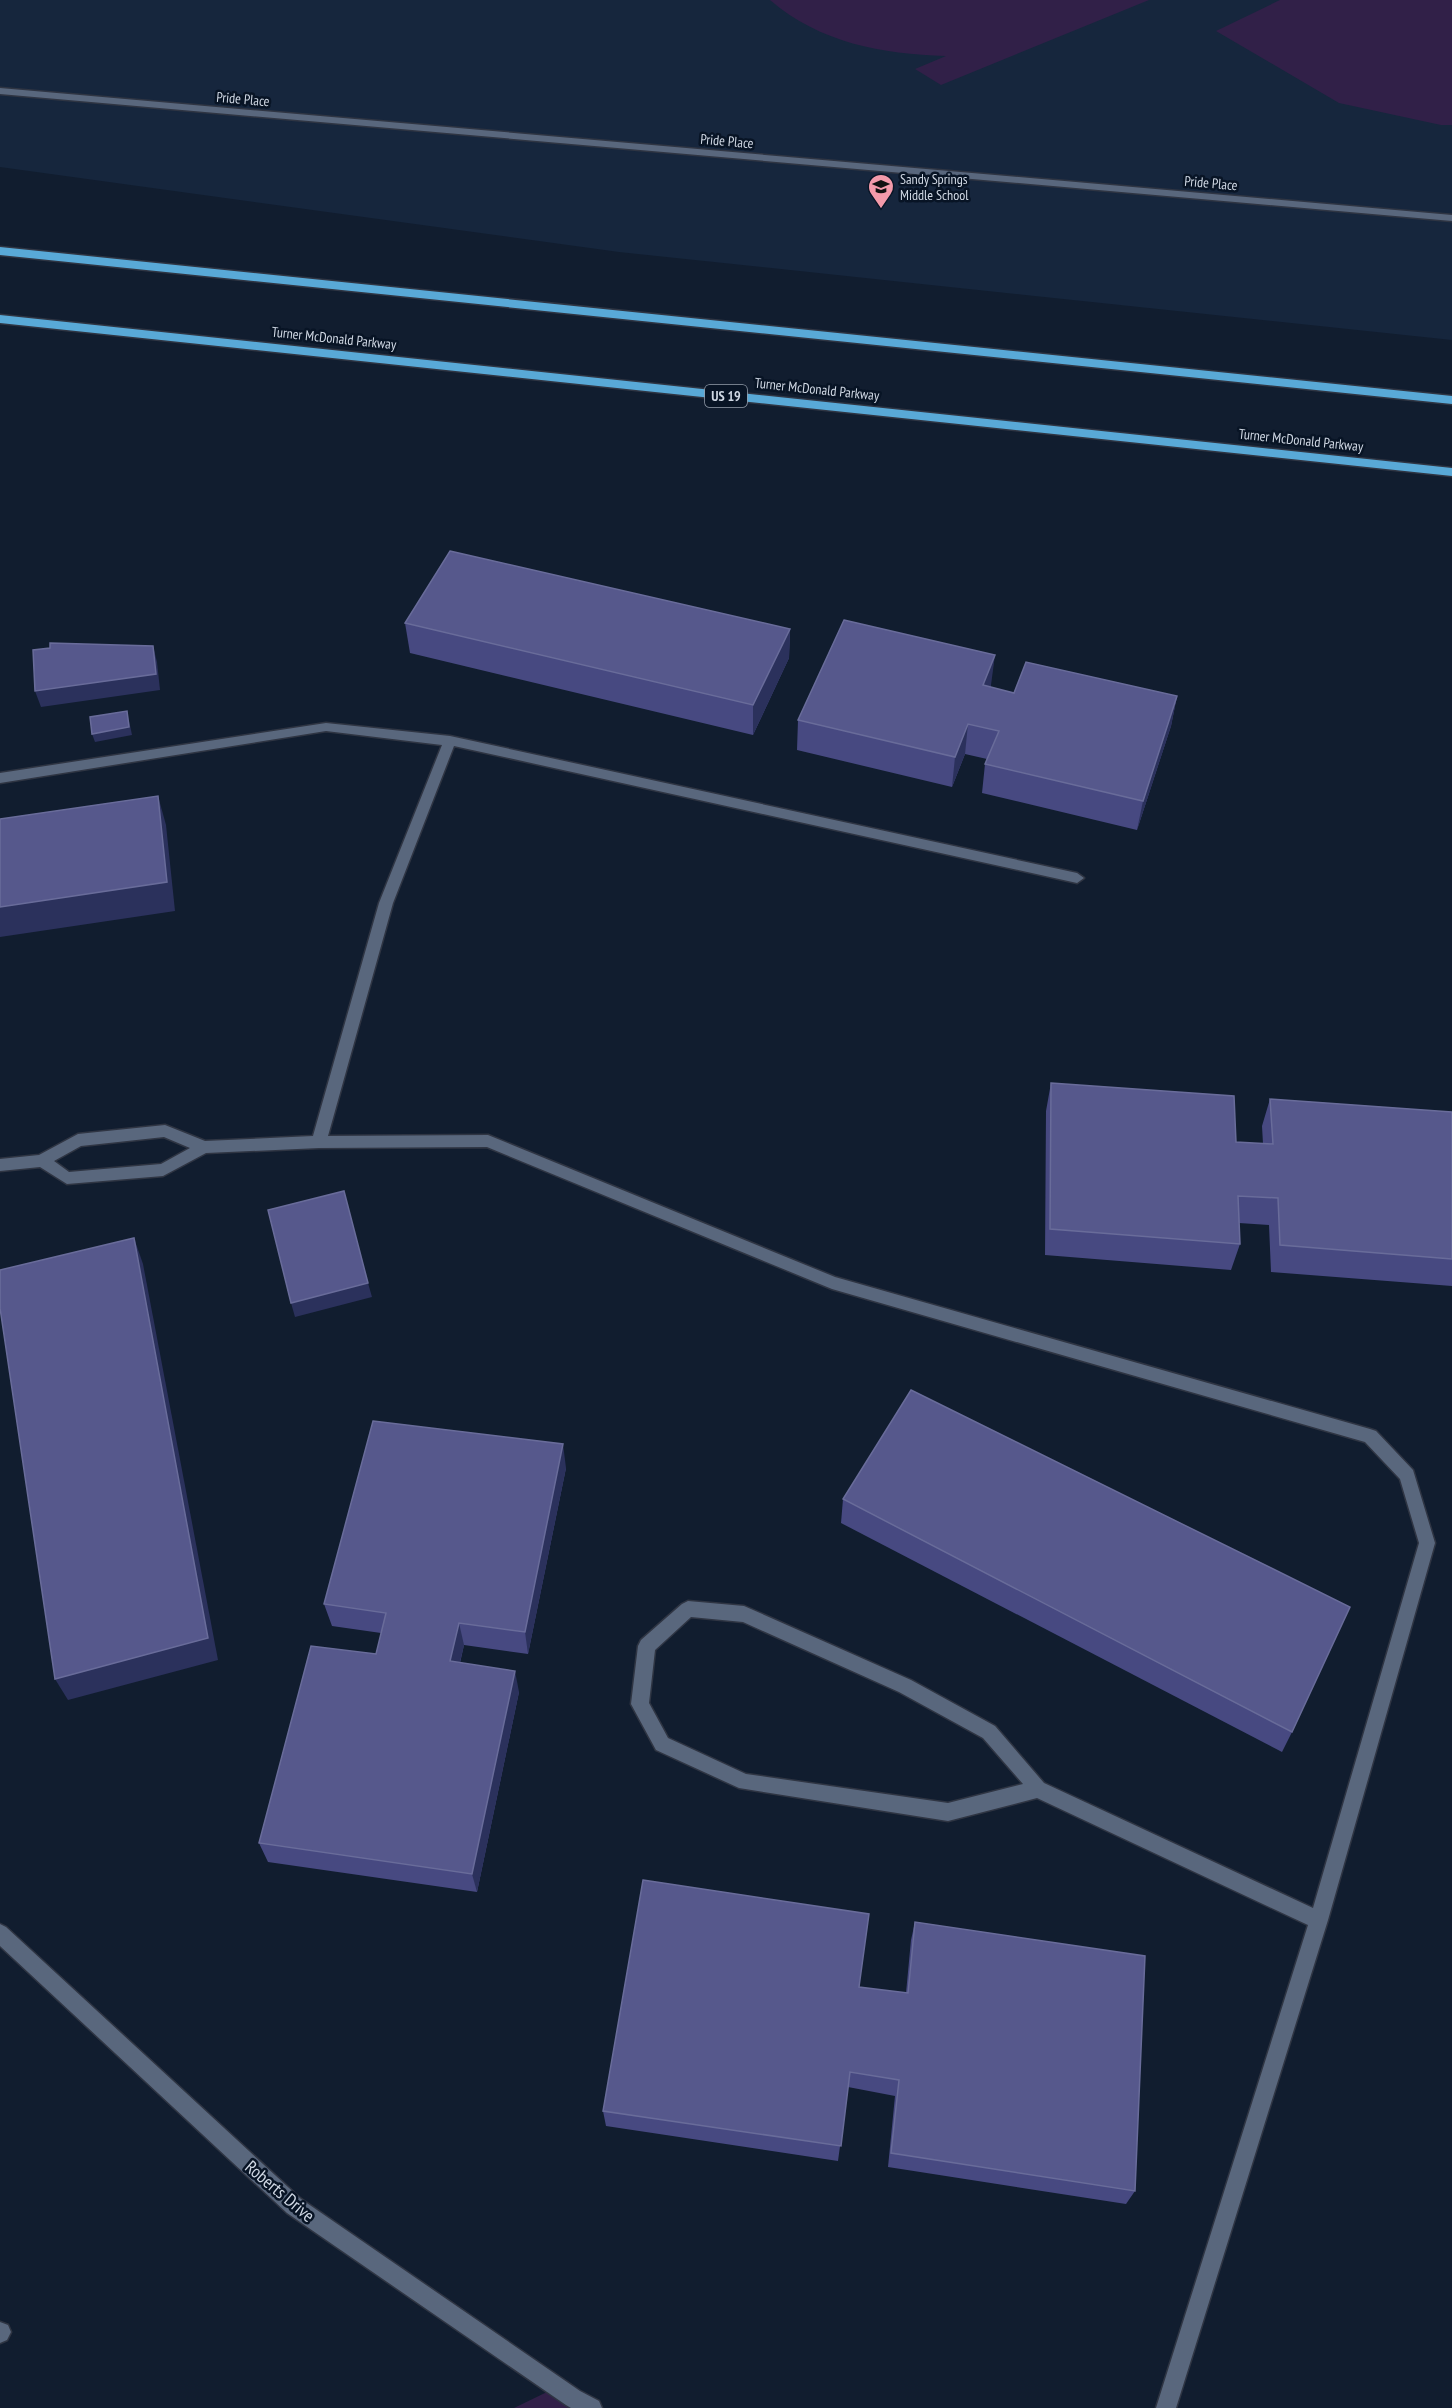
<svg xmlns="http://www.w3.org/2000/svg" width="1452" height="2408" font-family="'PT Sans Narrow',sans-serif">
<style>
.built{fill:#16263d}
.green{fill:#312048}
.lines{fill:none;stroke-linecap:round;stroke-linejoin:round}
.service-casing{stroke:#2f3543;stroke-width:3}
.minor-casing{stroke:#2f3543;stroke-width:3}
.tertiary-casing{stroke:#2f3543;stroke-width:3}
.motorway-casing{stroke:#2f3543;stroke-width:3}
.service{fill:#59677d;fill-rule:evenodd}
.minor{fill:#59677d;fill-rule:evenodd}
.tertiary{fill:#59677d;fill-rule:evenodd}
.motorway{fill:#59a9d7;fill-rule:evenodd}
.wall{fill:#474981}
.shaded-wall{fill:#2b315c}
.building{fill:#56588c;stroke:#696c9a;stroke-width:1.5}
.labels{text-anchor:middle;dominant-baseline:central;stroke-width:5;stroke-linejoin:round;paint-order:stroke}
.far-street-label{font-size:14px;fill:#d0d8e4;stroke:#081425}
.far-poi-label{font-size:14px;fill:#d0d8e4;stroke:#081425;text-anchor:start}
.shield{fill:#081425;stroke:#949dab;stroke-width:1.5}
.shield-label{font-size:14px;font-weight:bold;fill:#d0d8e4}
.near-street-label{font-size:18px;fill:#d0d8e4;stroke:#081425}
</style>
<rect width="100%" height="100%" fill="#111d2f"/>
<path class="built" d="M0 0H1452V340L619 252 0 167Z"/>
<g class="green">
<path d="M770 0H1149L941 85 915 69 946 56C882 54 820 43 770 0Z"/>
<path d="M1280 0H1452V125H1441L1339 103 1216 31Z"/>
<path d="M547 2392 571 2408H514Z"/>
</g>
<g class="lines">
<defs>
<g id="service">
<path d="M326 723 450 736 1077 873 1084 878 1077 883 454 746 393 903 328 1136 488 1135 835 1277 1370 1429 1376 1431 1413 1470 1435 1543 1328 1920 1176 2408H1156L1308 1925 1037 1798 948 1821 739 1788 656 1750 631 1704 638 1646 641 1640 682 1604 688 1601 744 1606 911 1680 995 1726 1044 1783 1313 1908 1419 1543 1400 1479 1365 1442 832 1289 487 1147 319 1148 206 1153 163 1176 67 1184 40 1167 0 1171V1159L39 1155 78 1134 165 1125 205 1141 313 1136 379 903 442 745 326 731 0 783V773ZM164 1137 190 1148 161 1164 69 1172 54 1161 81 1146ZM691 1617 743 1622 899 1692 983 1738 1023 1784 948 1803 746 1774 668 1738 649 1703 655 1650Z"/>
<path d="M0 2322 8 2325 11 2332 7 2340 0 2343Z"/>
</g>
<path id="minor" d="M0 88 1452 215V221L0 94Z"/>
<path id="tertiary" d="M0 1924 6 1927 301 2199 580 2391 599 2401 602 2408H571L566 2405 287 2213 0 1946Z"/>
<g id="motorway">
<path d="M0 247 1452 396V404L0 255Z"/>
<path d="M0 315 1452 468V476L0 323Z"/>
</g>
</defs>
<use href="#service" class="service-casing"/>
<use href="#minor" class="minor-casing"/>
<use href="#tertiary" class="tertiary-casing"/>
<use href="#motorway" class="motorway-casing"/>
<use href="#service" class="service"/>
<use href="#minor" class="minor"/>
<use href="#tertiary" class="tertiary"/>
<use href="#motorway" class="motorway"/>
</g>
<g class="wall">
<path d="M405 623 790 629 789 658 753 735 410 653Z"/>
<path d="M991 685 990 687 1014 693 1177 696 1171 726 1137 830 982 793 985 764 987 759 965 754 952 787 797 750 798 720Z"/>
<path d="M1051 1083 1236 1142 1263 1144 1262 1126 1270 1099 1452 1112V1286L1271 1272 1269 1225 1239 1223 1240 1244 1231 1270 1045 1255 1046 1111Z"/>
<path d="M566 1468 528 1654 464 1645 460 1663 519 1692 477 1892 268 1862 259 1843 376 1654 381 1633 332 1626 324 1604Z"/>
<path d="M843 1499 1292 1732 1282 1752 841 1523Z"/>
<path d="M915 1922 1135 2191 1126 2204 888 2167 895 2096 848 2087 838 2161 606 2126 603 2111 859 1987 906 1993 911 1940Z"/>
</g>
<g class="shaded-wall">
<path d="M790 629 789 658 753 735V705Z"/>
<path d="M153 646 157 662 160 690 41 707 35 691Z"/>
<path d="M995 655 991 685 979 715 983 685Z"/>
<path d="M1177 696 1171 726 1137 830 1143 801Z"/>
<path d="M127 711 132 735 95 742 92 734Z"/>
<path d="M968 724 965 754 952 787 955 757Z"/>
<path d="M158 796 166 825 175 911 0 937V907Z"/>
<path d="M134 1238 143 1264 218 1660 68 1700 55 1679Z"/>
<path d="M368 1283 372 1297 295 1317 291 1303Z"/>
<path d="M563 1444 566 1468 528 1654 525 1632Z"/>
<path d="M459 1623 464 1645 455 1683 450 1661Z"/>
<path d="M515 1671 519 1692 477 1892 472 1874Z"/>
</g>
<g class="building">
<path d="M450 551 790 629 753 705 405 623Z"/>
<path d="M844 620 995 655 983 685 1014 693 1026 662 1177 696 1143 801 985 764 999 731 968 724 955 757 798 720Z"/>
<path d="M50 643 153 646 156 674 35 691 33 650 50 648Z"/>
<path d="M127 711 129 727 92 734 90 717Z"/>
<path d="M158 796 167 882 0 907V819Z"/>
<path d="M1051 1083 1234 1096 1236 1142 1273 1144 1270 1099 1452 1112V1259L1280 1245 1278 1198 1238 1196 1240 1244 1050 1229Z"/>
<path d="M344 1191 368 1283 291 1303 268 1210Z"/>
<path d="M134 1238 208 1638 55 1679 0 1308V1270Z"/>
<path d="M911 1390 1350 1607 1292 1732 843 1499Z"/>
<path d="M373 1421 563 1444 525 1632 459 1623 450 1661 515 1671 472 1874 259 1843 311 1646 376 1654 386 1613 324 1604Z"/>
<path d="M643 1880 869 1914 859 1987 908 1993 915 1922 1145 1956 1135 2191 891 2153 899 2080 850 2072 841 2146 603 2111Z"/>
</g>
<defs>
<symbol id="school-pin" viewBox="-11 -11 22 30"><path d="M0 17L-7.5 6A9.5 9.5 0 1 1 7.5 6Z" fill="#f39aaa" stroke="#081425"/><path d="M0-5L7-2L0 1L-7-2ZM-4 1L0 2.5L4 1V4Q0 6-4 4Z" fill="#111"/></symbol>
</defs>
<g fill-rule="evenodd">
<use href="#school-pin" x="866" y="172" width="30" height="40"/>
</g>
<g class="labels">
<g class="far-street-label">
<text transform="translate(243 99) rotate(5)">Pride Place</text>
<text transform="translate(727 141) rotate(5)">Pride Place</text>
<text transform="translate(1211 183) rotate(5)">Pride Place</text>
<text transform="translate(334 338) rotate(6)">Turner McDonald Parkway</text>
<text transform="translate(817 389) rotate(6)">Turner McDonald Parkway</text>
<text transform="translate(1301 440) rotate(6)">Turner McDonald Parkway</text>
</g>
<g class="far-poi-label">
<text x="900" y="179">Sandy Springs<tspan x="900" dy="16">Middle School</tspan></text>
</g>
<rect class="shield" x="705" y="385" width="42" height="22" rx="4.5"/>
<g class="shield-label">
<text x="726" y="396">US 19</text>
</g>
<g class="near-street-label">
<text transform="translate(280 2191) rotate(40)">Roberts Drive</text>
</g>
</g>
</svg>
